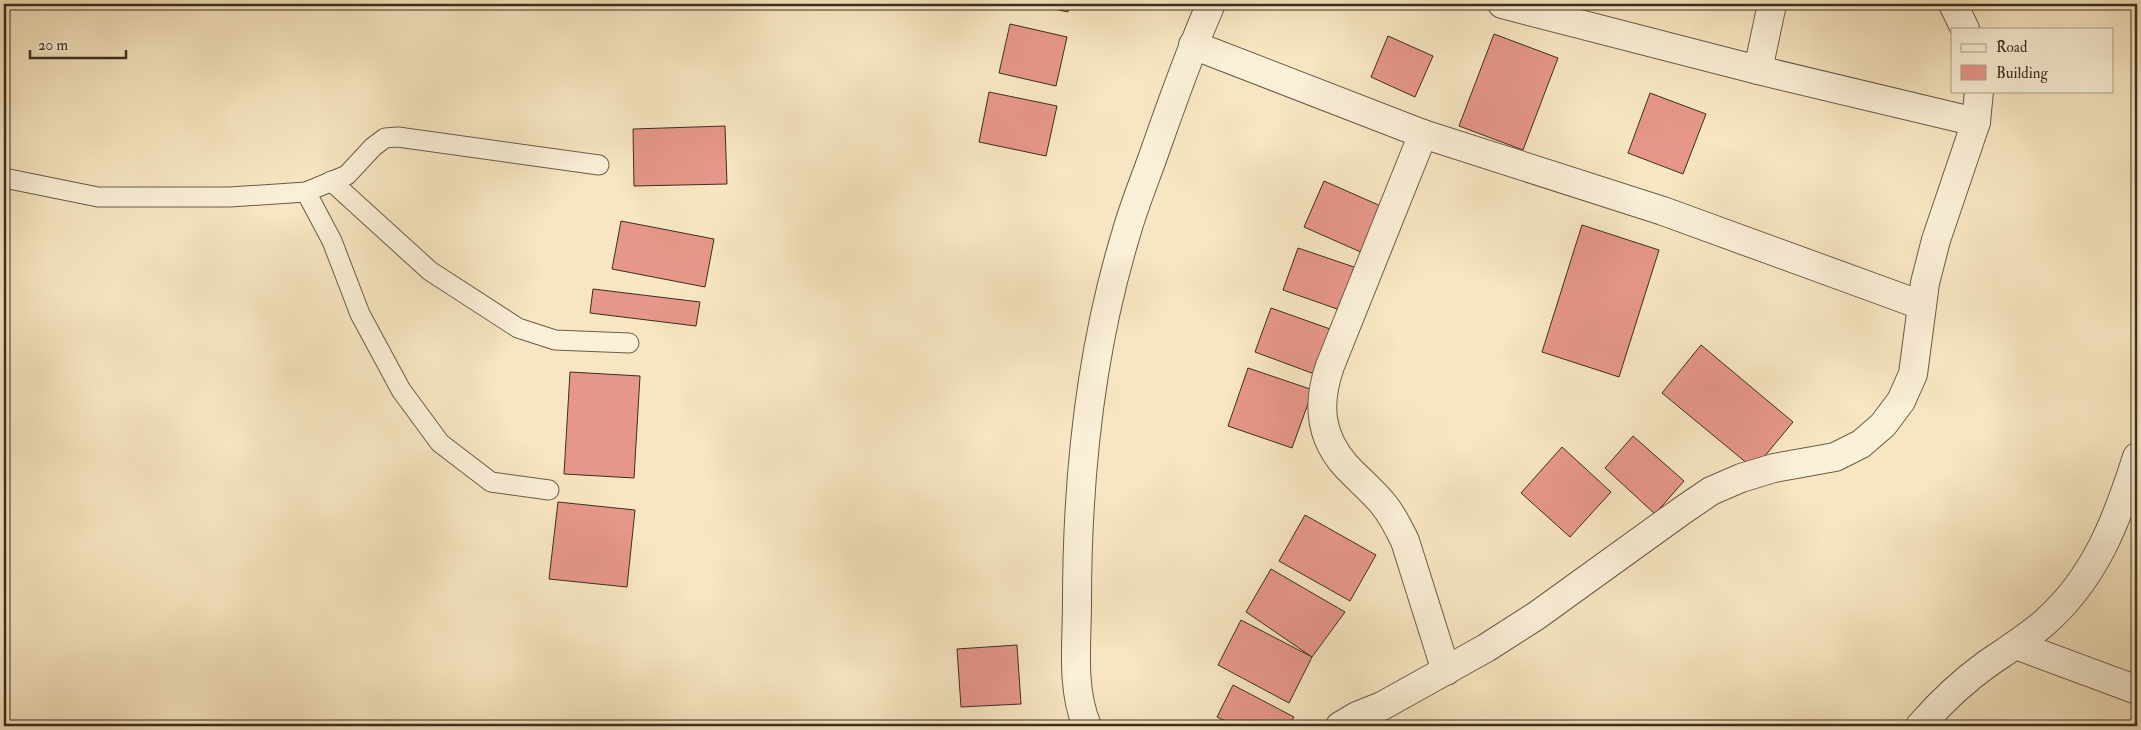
<svg xmlns="http://www.w3.org/2000/svg" width="2141" height="730" font-family="'IM FELL Double Pica',serif">
<style>
.building{fill:#e79789;stroke:#3a2e20}
.lines{fill:none;stroke-linecap:round;stroke-linejoin:round}
.lane-casing{stroke:#695c48;stroke-width:21}
.street-casing{stroke:#695c48;stroke-width:30}
.lane{stroke:#faefd7;stroke-width:19}
.street{stroke:#faefd7;stroke-width:28}
</style>
<rect width="100%" height="100%" fill="#f7e6c1"/>
<filter id="stains"><feTurbulence type="fractalNoise" baseFrequency=".004" numOctaves="4"/><feColorMatrix values="0 0 0 0 .2 0 0 0 0 .09 0 0 0 0 .02 0 0 0 .5 -.17"/></filter>
<radialGradient id="worn" r=".72"><stop offset=".6" stop-color="#630" stop-opacity="0"/><stop offset="1" stop-color="#630" stop-opacity=".3"/></radialGradient>
<g class="building">
<path d="M1032 4H1069L1068 12Z"/>
<path d="M1010 24 1067 37 1056 86 999 73Z"/>
<path d="M1494 34 1558 58 1523 150 1459 126Z"/>
<path d="M1388 36 1433 56 1415 97 1371 77Z"/>
<path d="M989 92 1057 106 1046 156 979 142Z"/>
<path d="M1650 93 1706 114 1683 174 1628 153Z"/>
<path d="M725 126 727 184 634 186 633 129Z"/>
<path d="M1324 181 1383 207 1363 253 1304 227Z"/>
<path d="M621 221 714 239 705 287 612 269Z"/>
<path d="M1582 225 1659 250 1619 377 1542 352Z"/>
<path d="M1298 248 1354 267 1340 310 1283 290Z"/>
<path d="M593 289 700 302 696 326 590 313Z"/>
<path d="M1271 308 1333 330 1317 375 1255 352Z"/>
<path d="M1701 345 1793 422 1754 469 1662 393Z"/>
<path d="M1248 368 1313 390 1292 448 1228 426Z"/>
<path d="M570 372 640 376 634 478 564 474Z"/>
<path d="M1633 436 1684 481 1655 514 1605 468Z"/>
<path d="M1562 447 1611 492 1570 537 1521 493Z"/>
<path d="M558 502 635 510 627 587 549 579Z"/>
<path d="M1305 515 1376 555 1350 601 1279 561Z"/>
<path d="M1271 569 1345 612 1312 657 1246 612Z"/>
<path d="M1241 620 1312 657 1289 703 1218 665Z"/>
<path d="M1017 645 1021 704 961 707 957 649Z"/>
<path d="M1233 685 1294 717 1289 726H1236L1217 717Z"/>
</g>
<g class="lines">
<defs>
<g id="lane">
<path d="M4 178 98 197H230L306 192 347 175 373 147 385 138 398 137 599 165"/>
<path d="M331 181 430 271 518 328 555 340 629 343"/>
<path d="M306 192 332 241 360 314 401 390 440 443 491 482 549 490"/>
</g>
<g id="street">
<path d="M1502 4 1758 70 1976 122"/>
<path d="M1953 4 1965 29"/>
<path d="M1193 45 1423 134 1663 211 1921 305"/>
<path d="M1758 70 1772 4"/>
<path d="M1423 134 1330 366C1317 403 1319 436 1346 466 1358 479 1373 491 1384 505 1393 516 1399 529 1405 541L1446 671"/>
<path d="M2016 645 2137 690"/>
<path d="M1087 726C1071 688 1077 643 1077 603 1077 479 1090 352 1126 234 1134 205 1146 177 1156 148 1173 100 1190 51 1211 4"/>
<path d="M1340 726 1357 716 1382 706 1486 648 1536 616 1683 510 1711 491 1741 478 1774 468 1835 457 1861 444 1883 425 1901 401 1913 374 1925 283 1936 240 1976 122 1979 91"/>
<path d="M1920 726C1940 703 1962 682 1987 664 2006 651 2025 639 2043 624 2095 579 2117 520 2137 457"/>
</g>
</defs>
<use href="#lane" class="lane-casing"/>
<use href="#street" class="street-casing"/>
<use href="#lane" class="lane"/>
<use href="#street" class="street"/>
</g>
<rect width="2141" height="730" fill="none" stroke="#f7e6c1" stroke-width="20"/>
<rect x="5" y="5" width="2131" height="720" fill="none" stroke="#3a2e20" stroke-width="2.5"/>
<rect x="10" y="10" width="2121" height="710" fill="none" stroke="#3a2e20"/>
<rect x="1951" y="28" width="162" height="65" fill="#faefd7" stroke="#ada28e"/>
<rect x="1961" y="44" width="25" height="8" fill="#faefd7" stroke="#ada28e"/>
<text x="1996" y="52" font-size="15" fill="#3a2e20">Road</text>
<rect x="1961" y="65" width="25" height="15" fill="#e79789" stroke="#ada28e"/>
<text x="1996" y="78" font-size="15" fill="#3a2e20">Building</text>
<path d="M30 50v8h96v-8" fill="none" stroke="#3a2e20" stroke-width="2.5"/>
<text x="38" y="50" font-size="15" fill="#3a2e20" stroke="#faefd7" stroke-width="4" paint-order="stroke">20 m</text>
<rect width="100%" height="100%" filter="url(#stains)"/>
<rect width="100%" height="100%" fill="url(#worn)"/>
</svg>
